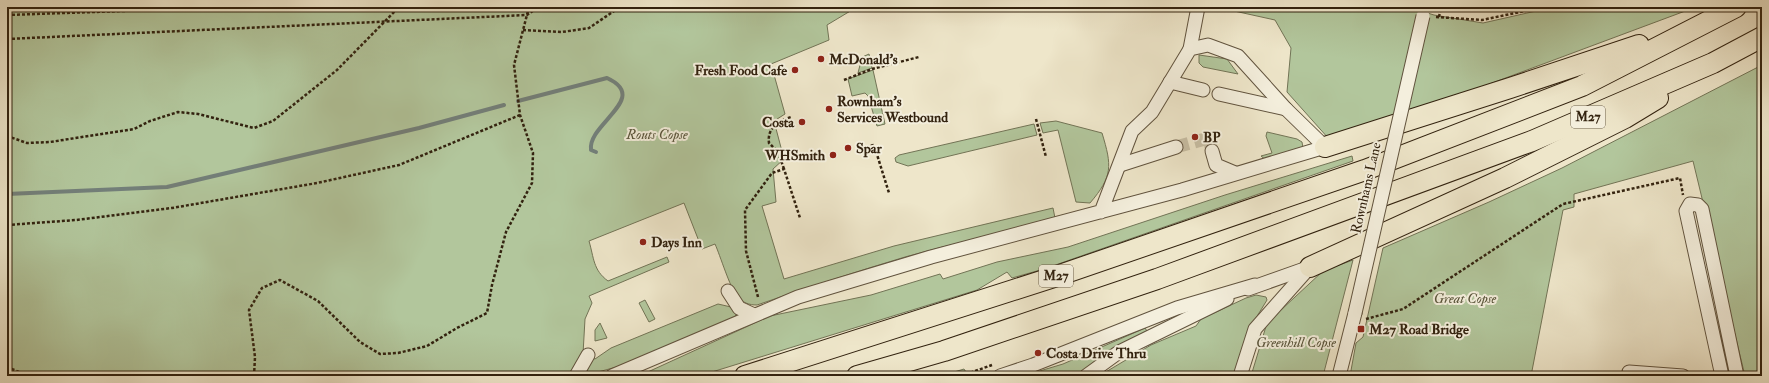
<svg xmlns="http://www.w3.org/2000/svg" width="1769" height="383" font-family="'IM FELL Double Pica',serif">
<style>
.green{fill:#b2c69c;stroke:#727456}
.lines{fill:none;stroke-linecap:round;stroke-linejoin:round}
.stream{stroke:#737f79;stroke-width:4}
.minor-tunnel{stroke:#c8bfa5;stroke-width:13;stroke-dasharray:13 6;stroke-linecap:butt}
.minor-casing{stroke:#61533e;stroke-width:15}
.highway-casing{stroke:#32220f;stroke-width:22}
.path{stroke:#32220f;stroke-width:2.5;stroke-dasharray:3 2;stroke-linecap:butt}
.minor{stroke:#f4efdd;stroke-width:13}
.highway{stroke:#eee6ca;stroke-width:20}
.minor-bridge-casing{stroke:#61533e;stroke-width:15;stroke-linecap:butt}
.minor-bridge{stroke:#f4efdd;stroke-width:13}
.poi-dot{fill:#8f2418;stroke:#f4efdd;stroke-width:1.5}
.labels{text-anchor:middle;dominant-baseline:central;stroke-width:4;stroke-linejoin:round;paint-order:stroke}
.shield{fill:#f4efdd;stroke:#6c604d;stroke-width:1}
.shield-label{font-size:13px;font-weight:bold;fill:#32220f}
.poi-label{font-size:14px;font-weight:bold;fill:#32220f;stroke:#f4efdd;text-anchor:start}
.park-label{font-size:14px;font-style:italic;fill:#585339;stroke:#f4efdd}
.street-label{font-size:14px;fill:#32220f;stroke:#f4efdd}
</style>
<rect width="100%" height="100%" fill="#eee6ca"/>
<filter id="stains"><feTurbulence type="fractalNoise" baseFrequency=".005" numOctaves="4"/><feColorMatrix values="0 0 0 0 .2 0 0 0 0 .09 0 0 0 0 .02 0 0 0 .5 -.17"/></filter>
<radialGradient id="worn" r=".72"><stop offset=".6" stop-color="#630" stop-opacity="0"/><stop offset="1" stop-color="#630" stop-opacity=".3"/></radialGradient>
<g class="green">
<path d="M7 7H857L827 25 829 40 771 64 785 114 774 121 784 159 773 169 776 202 762 206 784 279 894 246 1053 208 1055 218C1005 233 954 243 905 257 855 272 806 288 757 305 749 305 743 303 737 296 730 288 720 255 715 244L702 249 684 203 589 241C594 258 593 270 608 281L667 257 669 262 589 296 592 303 585 319 583 354 595 359 611 348 718 304 731 307 736 314 735 317 624 365 583 376H7Z"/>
<path d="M1216 7H1408L1434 15 1483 23 1545 9 1548 7H1696L1417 111 1329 139 1287 92 1291 48 1275 20Z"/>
<path d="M869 54 872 68 858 73 860 65 858 59Z"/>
<path d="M1199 55 1227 59 1238 74 1203 67 1199 63Z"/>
<path d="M1762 65V376H1745L1693 161 1574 194V207L1563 210 1531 376H1350L1356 343 1363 337 1383 248 1489 202 1562 168Z"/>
<path d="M873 70 885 124 877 126 868 96 865 93 852 96 848 79Z"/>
<path d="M1056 121 1102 133C1112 166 1113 176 1090 203L1076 202 1058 130 1043 133 1040 123Z"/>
<path d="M1034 124 1037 135 908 166 896 162 895 158 899 155Z"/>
<path d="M1267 132 1297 139 1302 142 1303 148 1267 161 1261 156 1272 153 1266 136Z"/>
<path d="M1352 156 1353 161 1044 269 1012 278 1007 272 977 290 699 376H639L770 316 871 295 940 274 943 279 997 262 1068 247 1225 195Z"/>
<path d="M1353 260 1323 376H1251L1267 323 1323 271Z"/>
<path d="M1256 295 1266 297 1267 300 1248 331 1234 376H1099L1151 345 1196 326 1201 319 1246 298Z"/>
<path d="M645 300 655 319 649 322 639 303Z"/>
<path d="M600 323 607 338 595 341V330Z"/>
<path d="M1145 328 1147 331 1111 349 1076 376H1023L1063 364Z"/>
<path d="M964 369 966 372 957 376H941Z"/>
</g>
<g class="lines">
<g class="stream">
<path d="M518 101 607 78C651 98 587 124 591 150L596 152"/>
<path d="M7 194 167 187 419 128 504 105"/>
</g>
<path class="minor-tunnel" d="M1176 147 1209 138 1212 151"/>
<defs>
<g id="minor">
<path d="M1190 49 1198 7"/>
<path d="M1170 82 1203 90"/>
<path d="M1219 94 1286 109"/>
<path d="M1212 151 1216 165 1235 173"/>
<path d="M1120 165 1176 147"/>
<path d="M1248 289 1310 267"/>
<path d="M728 291 739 308 754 315"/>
<path d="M1629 372 1683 376"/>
<path d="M576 376 588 355"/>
<path d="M612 376 798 297 931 257 1182 190 1325 147 1286 109 1238 56 1208 45 1190 49 1152 112 1132 131 1101 212"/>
<path d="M1000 376 1033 365 1177 308 1255 285"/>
<path d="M1086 376 1119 352 1227 299"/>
<path d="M1240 376 1255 329 1309 268"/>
<path d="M1339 376 1355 313"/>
<path d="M1722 376 1686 211 1690 204 1698 205 1702 209 1737 376"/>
</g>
<g id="highway">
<path d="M1325 147 1510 88 1639 45"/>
<path d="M1310 267 1505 178 1625 118 1658 98"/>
<path d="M745 376 1054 277 1365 170 1582 86 1736 7"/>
<path d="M857 376 944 351 1157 279 1532 141 1713 63 1762 37"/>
</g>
</defs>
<use href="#minor" class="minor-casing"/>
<use href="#highway" class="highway-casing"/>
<g class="path">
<path d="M7 15 239 7"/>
<path d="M1436 17 1482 20 1544 7"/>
<path d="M1439 17 1441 7"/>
<path d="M523 30 562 32 589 28 620 7"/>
<path d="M7 39 527 15 538 7"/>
<path d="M844 80 872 69 919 57"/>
<path d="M1036 119 1046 157"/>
<path d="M7 136 27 143 50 142 134 129 150 121 178 112 198 114 254 128 273 121 337 70 399 7"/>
<path d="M866 147 874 145 889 193"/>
<path d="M784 169 778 152 769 143C767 128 778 121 791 117"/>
<path d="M7 225 76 220 172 208 317 183 399 165 520 115"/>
<path d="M758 297 746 251 745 210 772 173 784 169 800 218"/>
<path d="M1366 319 1403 309 1563 204 1680 178 1683 195"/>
<path d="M7 367 29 376"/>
<path d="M254 376 255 357 249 310 262 288 280 280 318 301 360 342 380 354 398 353 427 346 457 328 487 313 492 285 506 232 532 183 533 153 520 115 514 65 529 7"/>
<path d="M961 376 992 365"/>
</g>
<use href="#minor" class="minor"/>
<use href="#highway" class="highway"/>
<defs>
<path id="minor-bridge" d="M1355 313 1423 16"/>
</defs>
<use href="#minor-bridge" class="minor-bridge-casing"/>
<use href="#minor-bridge" class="minor-bridge"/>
</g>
<g class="poi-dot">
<circle cx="821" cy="59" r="4"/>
<circle cx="795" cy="70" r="4"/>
<circle cx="829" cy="109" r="4"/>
<circle cx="802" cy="122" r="4"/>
<circle cx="1195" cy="137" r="4"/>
<circle cx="848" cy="148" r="4"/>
<circle cx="833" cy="155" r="4"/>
<circle cx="643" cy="242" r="4"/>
<rect x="1357" y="325" width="8" height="8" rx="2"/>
<circle cx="1038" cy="353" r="4"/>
</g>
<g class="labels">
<g class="shield">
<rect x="1571" y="106" width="34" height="22" rx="3"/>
<rect x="1039" y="265" width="34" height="22" rx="3"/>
</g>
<g class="shield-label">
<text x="1588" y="117">M27</text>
<text x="1056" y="276">M27</text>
</g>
<g class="poi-label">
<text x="829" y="59">McDonald's</text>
<text x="787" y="70" text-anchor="end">Fresh Food Cafe</text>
<text x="837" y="101">Rownham's<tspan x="837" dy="16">Services Westbound</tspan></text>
<text x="794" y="122" text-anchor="end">Costa</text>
<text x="1203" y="137">BP</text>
<text x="856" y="148">Spar</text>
<text x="825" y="155" text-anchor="end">WHSmith</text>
<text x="651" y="242">Days Inn</text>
<text x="1369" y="329">M27 Road Bridge</text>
<text x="1046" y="353">Costa Drive Thru</text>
</g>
<g class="park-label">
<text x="657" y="134">Routs Copse</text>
<text x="1465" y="298">Great Copse</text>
<text x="1296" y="342">Greenhill Copse</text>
</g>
<g class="street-label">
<text transform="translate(1366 188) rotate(-77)">Rownhams Lane</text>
</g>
</g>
<rect width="1769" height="383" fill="none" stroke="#eee6ca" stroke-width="24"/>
<rect x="8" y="8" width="1753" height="367" fill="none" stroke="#32220f" stroke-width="2"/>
<rect x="12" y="12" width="1745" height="359" fill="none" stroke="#32220f"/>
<rect width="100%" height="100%" filter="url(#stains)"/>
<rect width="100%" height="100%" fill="url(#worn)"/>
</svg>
